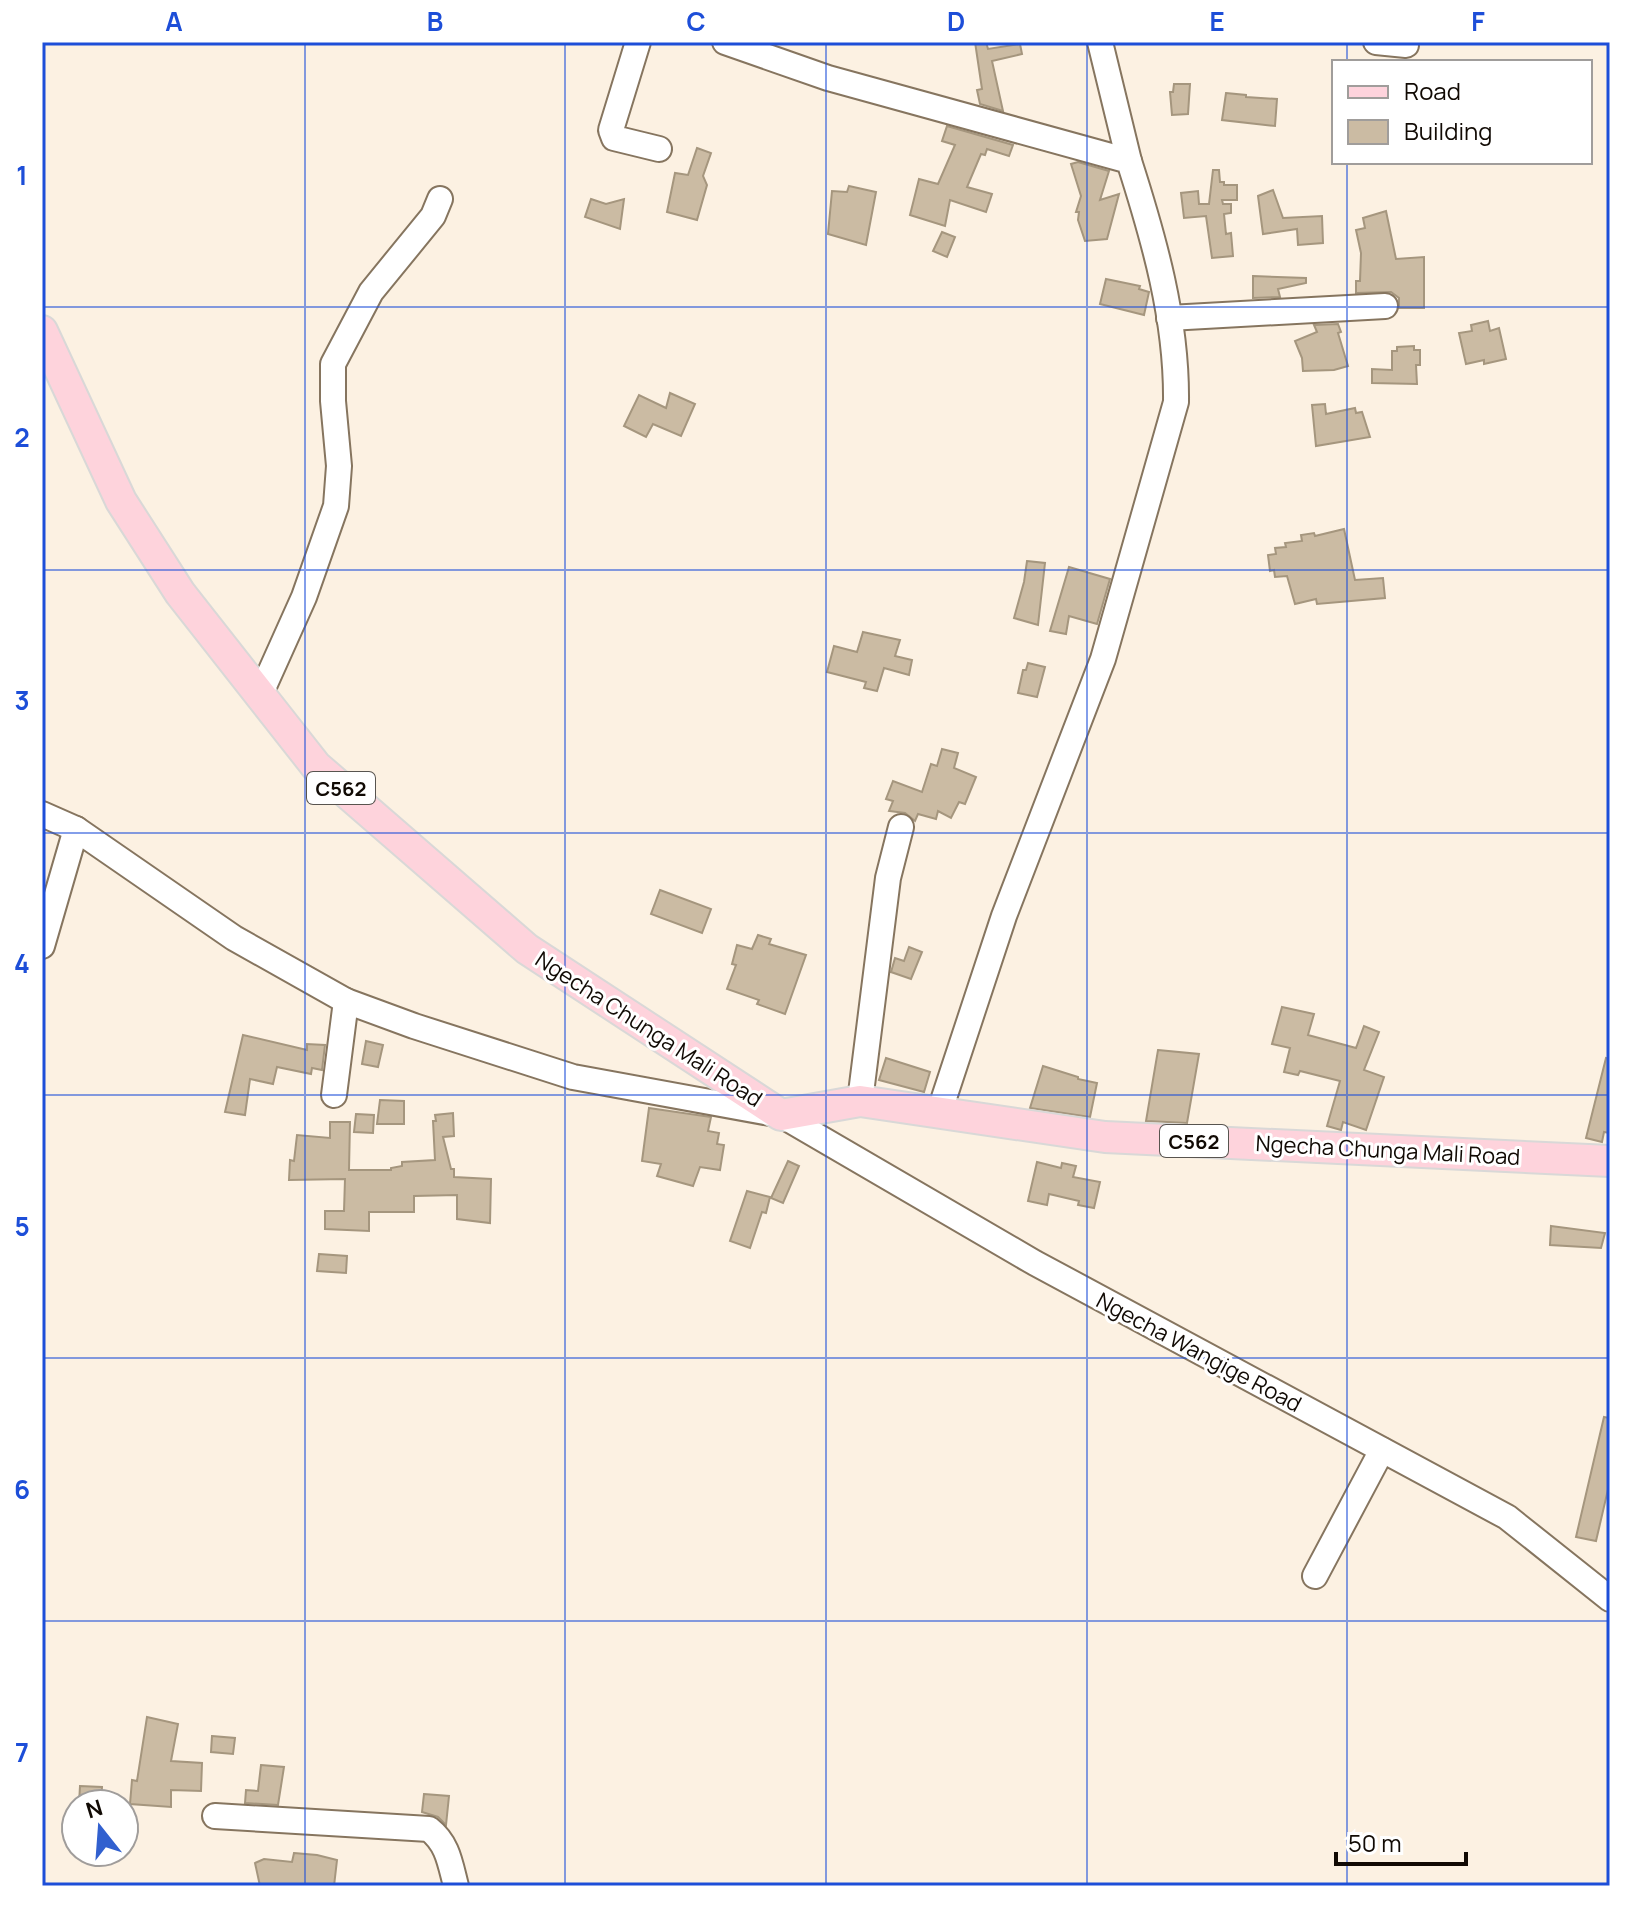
<svg xmlns="http://www.w3.org/2000/svg" width="1652" height="1928" font-family="Manrope,sans-serif">
<style>
.building{fill:#cbbba3;stroke:#a5967e;stroke-width:2}
.lines{fill:none;stroke-linecap:round;stroke-linejoin:round}
.minor-casing{stroke:#86755f;stroke-width:28}
.major-casing{stroke:#d9d8d7;stroke-width:34}
.minor{stroke:#fff;stroke-width:24}
.major{stroke:#fed3dc;stroke-width:30}
.grid{fill:none;stroke:#1d4ed8;stroke-width:2;stroke-opacity:0.55}
.labels{text-anchor:middle;dominant-baseline:central;stroke-width:6;stroke-linejoin:round;paint-order:stroke}
.shield{fill:#fff;stroke:#58544f;stroke-width:2}
.shield-label{font-size:20px;font-weight:bold;fill:#110a04}
.street-label{font-size:22px;fill:#110a04;stroke:#fff}
.neatline{fill:none;stroke:#1d4ed8;stroke-width:3}
.grid-label{font-size:26px;text-anchor:middle;font-weight:bold;fill:#1d4ed8}
</style>
<rect width="100%" height="100%" fill="#fcf1e2"/>
<g class="building">
<path d="M975 42H986L988 49 1020 44 1022 54 992 61 1003 111 980 104 977 90 982 89Z"/>
<path d="M1174 84H1190L1188 114 1172 115 1170 92H1173Z"/>
<path d="M1226 93 1246 95V97L1277 99 1275 126 1222 120Z"/>
<path d="M947 126 1013 145 1009 156 987 149 985 155 981 154 967 187 992 194 986 212 950 200 945 226 910 215 919 179 938 184 955 145 942 141Z"/>
<path d="M697 148 711 153 703 176 707 185 697 220 667 212 675 173 688 175Z"/>
<path d="M1078 162 1109 171 1100 200 1119 194 1107 239 1085 241 1078 220 1079 212H1076L1081 196 1071 164Z"/>
<path d="M1213 170H1219L1220 182H1224V185H1237V200H1222L1223 204H1231V213L1224 214 1226 234 1231 233 1233 256 1212 258 1206 216 1184 218 1181 193 1198 191 1199 204H1209Z"/>
<path d="M849 186 876 192 866 245 828 234 832 191 847 192Z"/>
<path d="M1273 190 1283 218 1322 216 1323 243 1298 245 1297 229 1263 234 1258 196Z"/>
<path d="M591 199 606 204 624 199 620 229 585 217Z"/>
<path d="M1386 211 1396 259 1424 257V308H1399V298L1391 292 1356 293V281H1360L1361 253 1356 230 1365 228 1363 218Z"/>
<path d="M942 232 955 237 947 257 933 251Z"/>
<path d="M1253 276 1306 278V283L1278 289 1280 297 1253 298Z"/>
<path d="M1106 279 1140 286 1139 289 1149 292 1144 315 1100 304Z"/>
<path d="M1488 321 1490 331 1499 328 1506 359 1484 364V360L1466 364 1459 333 1472 331 1471 325Z"/>
<path d="M1338 324 1341 332 1338 333 1348 366 1334 370 1303 371 1302 358 1295 341 1317 332 1314 325Z"/>
<path d="M1414 346V350H1420V365H1416L1417 384 1372 383V369L1392 370V351H1397V347Z"/>
<path d="M670 393 695 404 681 436 653 424 646 437 624 426 639 395 666 408Z"/>
<path d="M1325 404 1326 414 1355 408 1356 413 1362 412 1370 437 1316 446 1312 405Z"/>
<path d="M1344 529 1355 580 1383 578 1385 598 1317 604 1316 599 1295 604 1287 576 1275 577 1274 570 1270 571 1268 555 1276 554 1275 548 1286 547 1285 543 1302 541 1301 535 1314 533 1315 536Z"/>
<path d="M1027 561 1045 563 1038 625 1014 618 1024 582Z"/>
<path d="M1069 567 1110 579 1097 624 1069 616 1066 634 1050 631Z"/>
<path d="M863 632 900 640 895 656 912 660 909 675 884 668 877 691 864 688 866 682 827 672 834 646 857 652Z"/>
<path d="M1028 663 1045 667 1037 697 1018 693 1023 670H1026Z"/>
<path d="M942 749 958 753 954 768 976 777 965 804 959 802 951 818 938 811 936 819 918 814 915 821 905 813 889 811 893 801 886 799 893 781 922 792 931 764 937 766Z"/>
<path d="M660 890 711 909 702 933 651 914Z"/>
<path d="M758 935 771 939 769 944 806 955 785 1014 757 1004 759 1000 727 989 736 965 732 964 737 945 752 949Z"/>
<path d="M909 947 922 952 911 979 891 972 895 958 904 961Z"/>
<path d="M1282 1007 1314 1014 1308 1035 1356 1048 1364 1026 1379 1032 1364 1070 1384 1077 1366 1130 1343 1122 1341 1130 1327 1126 1340 1081 1300 1071 1298 1075 1284 1072 1290 1048 1272 1044Z"/>
<path d="M243 1035 307 1050V1044L325 1045 322 1070 312 1068 311 1074 277 1067 273 1084 250 1079 245 1115 225 1112Z"/>
<path d="M366 1041 383 1045 378 1067 362 1064Z"/>
<path d="M1158 1050 1199 1054 1187 1123 1146 1121Z"/>
<path d="M886 1058 930 1072 924 1092 879 1080Z"/>
<path d="M1606 1058 1610 1059V1133L1604 1132 1602 1142 1586 1138Z"/>
<path d="M1043 1066 1078 1077V1079L1097 1083 1090 1117 1030 1108Z"/>
<path d="M380 1100 404 1101V1124H377Z"/>
<path d="M649 1108 711 1117 708 1131 719 1133 717 1144 724 1145 720 1170 700 1167 693 1186 657 1176 661 1164 642 1161Z"/>
<path d="M453 1113 454 1136 443 1137 451 1169H454V1177L491 1179 490 1223 457 1219V1195L414 1196V1212H369V1231L325 1229V1211H344L345 1179 289 1180 290 1160 294 1161 297 1135 330 1138V1122H350L349 1170H391V1168L402 1166V1162L435 1160 433 1121H436L435 1115Z"/>
<path d="M356 1114 374 1115 373 1133 354 1132Z"/>
<path d="M788 1161 799 1166 783 1203 771 1198Z"/>
<path d="M1037 1162 1061 1168 1062 1163 1076 1166 1073 1177 1100 1182 1094 1208 1078 1205 1079 1201 1049 1194 1047 1205 1028 1201Z"/>
<path d="M747 1191 770 1197 766 1213 762 1212 750 1248 730 1241Z"/>
<path d="M1551 1226 1605 1233 1601 1248 1550 1245Z"/>
<path d="M319 1254 347 1256 346 1273 317 1271Z"/>
<path d="M1604 1417 1610 1418V1481L1596 1541 1576 1537Z"/>
<path d="M147 1717 178 1724 171 1761 202 1763 201 1791 171 1790V1807L130 1804 132 1780 137 1781Z"/>
<path d="M212 1736 235 1738 233 1754 211 1752Z"/>
<path d="M261 1765 284 1767 278 1805 245 1803 246 1790 258 1791Z"/>
<path d="M80 1786 102 1787 101 1804H79Z"/>
<path d="M424 1794 449 1796 446 1825 438 1817 422 1812Z"/>
<path d="M294 1853 317 1855 337 1860 334 1886H260L255 1863 264 1859 292 1862Z"/>
</g>
<g class="lines">
<defs>
<g id="minor">
<path d="M638 42 611 130 614 138 659 149"/>
<path d="M725 42 828 78 1129 161C1154 239 1177 319 1176 402L1103 659 1004 916 939 1113"/>
<path d="M1100 42 1129 161"/>
<path d="M1376 42 1406 45"/>
<path d="M1169 318 1385 306"/>
<path d="M260 695 304 597 336 506 339 466 333 401V364L371 292 433 216 440 199"/>
<path d="M42 814 76 829 234 938 346 1001 414 1026 573 1077 781 1115 1035 1263 1507 1517 1610 1599"/>
<path d="M42 946 76 829"/>
<path d="M334 1095 346 1001"/>
<path d="M860 1101 888 878 901 827"/>
<path d="M1315 1576 1382 1450"/>
<path d="M215 1816 429 1829C448 1844 450 1863 456 1886"/>
</g>
<path id="major" d="M42 331 121 501 180 593 316 766 527 949 781 1115 860 1101 1105 1137 1610 1161"/>
</defs>
<use href="#minor" class="minor-casing"/>
<use href="#major" class="major-casing"/>
<use href="#minor" class="minor"/>
<use href="#major" class="major"/>
</g>
<path class="grid" d="M305 42V1886M565 42V1886M826 42V1886M1087 42V1886M1347 42V62M1347 162V1886M42 307H1610M42 570H1610M42 833H1610M42 1095H1610M42 1358H1610M42 1621H1610"/>
<g class="labels">
<g class="shield">
<rect x="307" y="772" width="68" height="32" rx="6"/>
<rect x="1160" y="1125" width="68" height="32" rx="6"/>
</g>
<g class="shield-label">
<text x="341" y="788">C562</text>
<text x="1194" y="1141">C562</text>
</g>
<g class="street-label">
<text transform="translate(649 1029) rotate(33)">Ngecha Chunga Mali Road</text>
<text transform="translate(1388 1150) rotate(3)">Ngecha Chunga Mali Road</text>
<text transform="translate(1199 1352) rotate(28)">Ngecha Wangige Road</text>
</g>
</g>
<rect width="1652" height="1928" fill="none" stroke="#ffffff" stroke-width="88"/>
<rect x="1332" y="60" width="260" height="104" fill="#ffffff" stroke="#a09d9b" stroke-width="2"/>
<rect x="1348" y="86" width="40" height="12" fill="#fed3dc" stroke="#a09d9b" stroke-width="2"/>
<text x="1404" y="100" font-size="24" fill="#110a04">Road</text>
<rect x="1348" y="120" width="40" height="24" fill="#cbbba3" stroke="#a09d9b" stroke-width="2"/>
<text x="1404" y="140" font-size="24" fill="#110a04">Building</text>
<g transform="translate(100 1828) rotate(343)"><circle r="38" fill="#ffffff" stroke="#a09d9b" stroke-width="2"/>
<path d="M0-6L14 30L0 20L-14 30Z" fill="#3160cf"/>
<text y="-12" font-size="22" font-weight="bold" text-anchor="middle" fill="#110a04">N</text>
</g>
<path d="M1336 1852v12h130v-12" fill="none" stroke="#110a04" stroke-width="4"/>
<text x="1348" y="1852" font-size="24" fill="#110a04" stroke="#ffffff" stroke-width="6" paint-order="stroke">50 m</text>
<rect x="44" y="44" width="1564" height="1840" class="neatline"/>
<g class="grid-label">
<text x="174" y="31">A</text>
<text x="435" y="31">B</text>
<text x="696" y="31">C</text>
<text x="956" y="31">D</text>
<text x="1217" y="31">E</text>
<text x="1478" y="31">F</text>
<text x="22" y="185">1</text>
<text x="22" y="447">2</text>
<text x="22" y="710">3</text>
<text x="22" y="973">4</text>
<text x="22" y="1236">5</text>
<text x="22" y="1499">6</text>
<text x="22" y="1762">7</text>
</g>
</svg>
